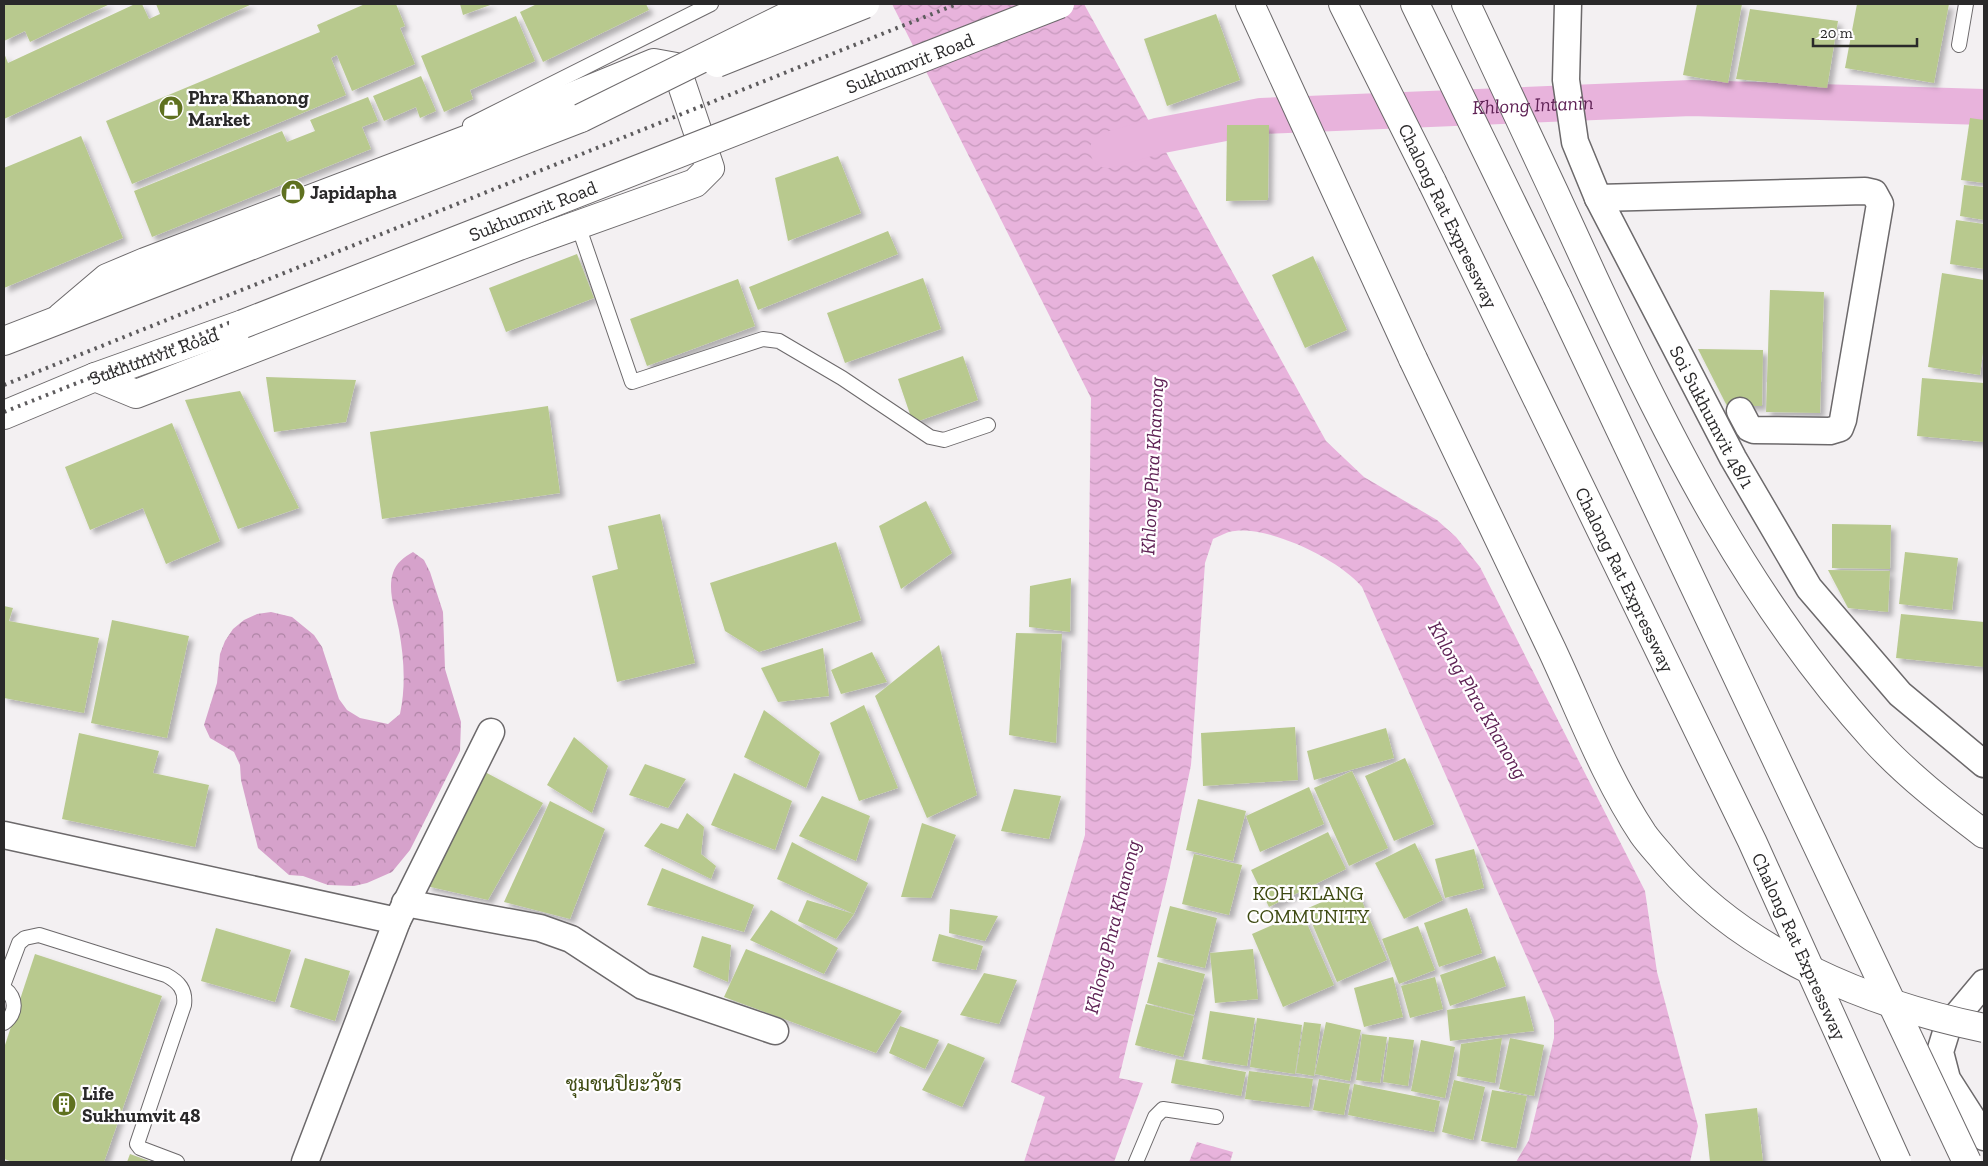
<svg xmlns="http://www.w3.org/2000/svg" width="1988" height="1166" font-family="'Zilla Slab',Sarabun,serif">
<style>
.forest{fill:url(#forest-crowns)}
.water{fill:url(#water-waves)}
.lines{fill:none;stroke-linecap:round;stroke-linejoin:round}
.canal{stroke:#e8b3dc;stroke-width:36}
.building{fill:#b8c98e;filter:url(#shadow)}
.lane-casing{stroke:#6c696b;stroke-width:16}
.street-casing{stroke:#6c696b;stroke-width:29}
.primary-casing{stroke:#6c696b;stroke-width:30}
.highway-casing{stroke:#6c696b;stroke-width:30}
.lane{stroke:#fff;stroke-width:14}
.street{stroke:#fff;stroke-width:26}
.primary{stroke:#fff;stroke-width:28}
.highway{stroke:#fff;stroke-width:28}
.rail{stroke:#5d5b5d;stroke-width:4;stroke-dasharray:2.5 5;stroke-linecap:butt}
.primary-bridge-casing{stroke:#6c696b;stroke-width:30;stroke-linecap:butt}
.highway-bridge-casing{stroke:#6c696b;stroke-width:30;stroke-linecap:butt}
.primary-bridge{stroke:#fff;stroke-width:28}
.highway-bridge{stroke:#fff;stroke-width:28}
.labels{text-anchor:middle;dominant-baseline:central;stroke-width:4.5;stroke-linejoin:round;paint-order:stroke}
.street-label{font-size:19px;fill:#2a292a;stroke:#fffeff}
.poi-label{font-size:19px;font-weight:bold;fill:#2a292a;stroke:#fffeff;text-anchor:start}
.water-label{font-size:20px;font-style:italic;fill:#5f2255;stroke:#fffeff}
.neighbourhood-label{font-size:20px;fill:#3e4a12;stroke:#fffeff}
</style>
<defs>
<pattern id="forest-crowns" width="20" height="18" patternUnits="userSpaceOnUse" patternTransform="scale(1.25)"><rect width="20" height="18" fill="#d6a2cb"/><path d="M2 6a3 3 0 1 1 6 0M12 15a3 3 0 1 1 6 0" fill="none" stroke="#ae84a5"/></pattern>
<pattern id="water-waves" width="16" height="10" patternUnits="userSpaceOnUse" patternTransform="scale(1.25)"><rect width="16" height="10" fill="#e8b3dc"/><path d="M0 5q4-4 8 0t8 0" fill="none" stroke="#c79abd"/></pattern>
<filter id="shadow"><feDropShadow dx="4.5" dy="4.5" stdDeviation="2.5" flood-color="#0004"/></filter>
</defs>
<rect width="100%" height="100%" fill="#f3f0f2"/>
<path class="forest" d="M413 552 424 560 430 572 443 612 445 669 461 722 460 751 410 850 392 872 367 883 354 886 328 885 303 876 289 875 258 848 241 780 240 765 234 752 210 738 204 725 217 683 220 654 225 641 233 629 244 620 257 614 271 612 292 617 314 635 322 647 339 699 347 710 360 718 388 724 400 714C406 686 404 658 399 630 396 612 387 591 393 573 396 563 404 557 413 552Z"/>
<g class="water">
<path d="M892 4H1084L1326 441 1364 477 1437 520 1456 537 1480 567 1645 891 1657 972 1698 1126 1690 1162H1516L1529 1140 1554 1038V1020L1548 1005 1362 587C1340 560 1270 526 1235 531 1228 531 1220 536 1213 539L1205 563 1191 765 1170 867 1119 1078 1143 1083 1114 1162H1024L1045 1097 1011 1082 1085 835 1091 398Z"/>
<path d="M1197 1142 1233 1152 1230 1162H1189Z"/>
</g>
<g class="lines">
<path class="canal" id="s1" d="M1108 150 1157 136 1261 116 1691 98 1984 107"/>
</g>
<g class="building">
<path d="M4 4H110L30 42 25 31 4 41Z"/>
<path d="M135 4H142L149 19 160 14 156 4H252L4 119V53L8 63Z"/>
<path d="M365 4H396L405 26 400 28 415 64 352 91 337 55 331 58 346 95 132 184 106 121 320 32 317 25Z"/>
<path d="M460 4H493L463 15Z"/>
<path d="M537 4H646L649 10 543 62 520 12Z"/>
<path d="M1697 4H1742L1728 83 1683 75Z"/>
<path d="M1857 4H1949L1934 83 1845 68Z"/>
<path d="M1750 9 1838 21 1827 88 1736 79Z"/>
<path d="M1216 14 1240 80 1167 106 1144 39Z"/>
<path d="M516 16 535 61 470 90 473 99 444 112 421 56Z"/>
<path d="M421 76 436 111 420 118 416 107 384 121 373 96Z"/>
<path d="M368 97 378 121 362 127 371 149 152 237 134 191 282 131 287 142 315 131 310 120Z"/>
<path d="M1970 118 1984 120V183L1961 180Z"/>
<path d="M1227 125H1269L1268 200 1226 201Z"/>
<path d="M81 136 123 238 4 288V168Z"/>
<path d="M838 156 861 213 788 241 775 178Z"/>
<path d="M1964 185 1984 187V220L1960 216Z"/>
<path d="M1956 220 1984 224V269L1950 264Z"/>
<path d="M888 231 898 254 758 310 749 287Z"/>
<path d="M577 254 594 298 506 332 489 288Z"/>
<path d="M1313 256 1347 330 1305 348 1272 275Z"/>
<path d="M1942 273 1984 280V345L1980 375 1928 367Z"/>
<path d="M923 278 941 329 845 363 827 313Z"/>
<path d="M738 279 755 326 647 366 630 319Z"/>
<path d="M1770 290 1824 292 1820 413 1766 412Z"/>
<path d="M1698 349 1763 350 1762 406H1727Z"/>
<path d="M963 356 978 400 913 423 898 379Z"/>
<path d="M266 377 356 380 346 422 274 432Z"/>
<path d="M1922 378 1984 383V442L1917 436Z"/>
<path d="M240 391 299 508 238 529 185 400Z"/>
<path d="M548 406 560 493 382 519 370 432Z"/>
<path d="M172 423 220 541 166 564 143 508 90 530 65 467Z"/>
<path d="M926 501 952 553 901 589 879 526Z"/>
<path d="M660 514 695 663 617 682 592 576 618 569 608 526Z"/>
<path d="M1832 524 1891 525 1890 569 1832 568Z"/>
<path d="M836 542 861 620 759 652 725 631 710 583Z"/>
<path d="M1905 552 1958 558 1952 610 1899 604Z"/>
<path d="M1828 570 1890 571 1888 612 1848 608Z"/>
<path d="M1071 578 1070 632 1029 627 1030 586Z"/>
<path d="M4 606 13 608 9 621 99 638 84 713 4 698Z"/>
<path d="M1901 614 1984 622V667L1896 658Z"/>
<path d="M112 620 189 636 167 738 91 723Z"/>
<path d="M1016 633 1062 634 1056 743 1009 735Z"/>
<path d="M939 645 977 795 927 818 875 696Z"/>
<path d="M823 648 829 696 778 702 761 668Z"/>
<path d="M872 652 887 682 841 694 831 670Z"/>
<path d="M864 705 898 788 859 801 830 723Z"/>
<path d="M764 710 820 752 806 788 744 757Z"/>
<path d="M1295 727 1298 780 1203 786 1201 733Z"/>
<path d="M1386 728 1394 758 1314 780 1307 751Z"/>
<path d="M79 733 159 751 153 773 209 785 195 847 62 819Z"/>
<path d="M574 737 608 766 592 813 547 785Z"/>
<path d="M1405 758 1434 824 1394 841 1365 776Z"/>
<path d="M645 764 686 779 668 808 629 795Z"/>
<path d="M1352 771 1388 848 1349 866 1314 788Z"/>
<path d="M485 772 543 803 488 900 426 886Z"/>
<path d="M734 773 792 801 775 850 711 825Z"/>
<path d="M1309 787 1324 824 1260 852 1246 816Z"/>
<path d="M1014 789 1061 796 1049 839 1001 831Z"/>
<path d="M822 796 870 816 856 861 799 836Z"/>
<path d="M1198 799 1246 811 1233 861 1186 850Z"/>
<path d="M550 801 605 829 570 919 504 902Z"/>
<path d="M687 813 704 827 701 854 716 866 711 879 644 846 661 823 678 829Z"/>
<path d="M922 823 956 835 931 898 901 897Z"/>
<path d="M1328 832 1346 869 1269 907 1251 870Z"/>
<path d="M792 842 868 883 854 914 777 879Z"/>
<path d="M1415 843 1443 900 1404 919 1375 863Z"/>
<path d="M1474 849 1484 888 1445 898 1435 859Z"/>
<path d="M1194 854 1242 865 1229 915 1182 904Z"/>
<path d="M662 868 754 905 744 932 647 905Z"/>
<path d="M1356 887 1387 960 1337 982 1306 909Z"/>
<path d="M807 900 854 914 836 939 798 921Z"/>
<path d="M1170 906 1217 918 1205 968 1157 957Z"/>
<path d="M1467 908 1482 953 1439 967 1424 923Z"/>
<path d="M950 909 998 916 985 941 949 933Z"/>
<path d="M771 910 838 948 824 974 750 940Z"/>
<path d="M1302 912 1334 985 1283 1007 1252 934Z"/>
<path d="M1418 926 1435 970 1399 984 1382 939Z"/>
<path d="M216 928 291 950 275 1002 201 981Z"/>
<path d="M939 934 983 946 976 970 932 961Z"/>
<path d="M702 936 731 945 728 982 693 967Z"/>
<path d="M746 949 902 1011 876 1053 724 997Z"/>
<path d="M1253 949 1258 999 1215 1003 1210 953Z"/>
<path d="M35 954 162 996 104 1162H13L4 1159V1048Z"/>
<path d="M1495 956 1506 986 1450 1006 1440 975Z"/>
<path d="M305 958 350 971 335 1021 290 1007Z"/>
<path d="M1158 962 1205 974 1194 1015 1147 1003Z"/>
<path d="M984 973 1017 980 999 1024 960 1015Z"/>
<path d="M1393 977 1403 1017 1364 1027 1354 988Z"/>
<path d="M1435 977 1443 1009 1410 1018 1401 986Z"/>
<path d="M1525 996 1534 1031 1450 1041 1447 1010Z"/>
<path d="M1146 1004 1194 1016 1183 1057 1135 1045Z"/>
<path d="M1210 1011 1255 1018 1247 1066 1202 1059Z"/>
<path d="M1257 1018 1302 1025 1295 1074 1250 1067Z"/>
<path d="M1304 1022 1321 1024 1314 1076 1296 1073Z"/>
<path d="M1326 1022 1361 1030 1350 1081 1315 1074Z"/>
<path d="M900 1026 939 1040 925 1069 889 1053Z"/>
<path d="M1362 1034 1387 1037 1380 1083 1356 1080Z"/>
<path d="M1389 1037 1414 1040 1408 1086 1383 1082Z"/>
<path d="M1502 1038 1495 1083 1457 1076 1461 1044Z"/>
<path d="M1510 1038 1544 1045 1534 1096 1499 1089Z"/>
<path d="M1421 1040 1455 1047 1445 1098 1411 1091Z"/>
<path d="M948 1043 985 1058 962 1107 922 1090Z"/>
<path d="M1176 1059 1246 1072 1241 1096 1171 1083Z"/>
<path d="M1249 1071 1313 1079 1309 1107 1245 1099Z"/>
<path d="M1319 1079 1350 1084 1344 1115 1313 1110Z"/>
<path d="M1454 1080 1485 1087 1473 1140 1442 1132Z"/>
<path d="M1354 1084 1440 1101 1434 1132 1348 1115Z"/>
<path d="M1492 1090 1527 1096 1516 1148 1481 1141Z"/>
<path d="M1757 1108 1763 1162H1710L1705 1114Z"/>
<path d="M130 1154 152 1162H127Z"/>
</g>
<g class="lines">
<defs>
<g id="lane">
<path d="M1959 45 1966 4"/>
<path d="M470 125 711 4"/>
<path d="M578 225 632 382 763 339 779 341 842 378 930 437 944 440 988 425"/>
<path d="M4 983 19 943 25 938 39 935 166 975C179 982 186 990 184 1005L137 1144 140 1148 177 1162"/>
<path d="M4 988C17 998 17 1013 4 1023"/>
<path d="M1136 1162 1155 1117 1163 1109 1216 1117"/>
</g>
<g id="street">
<path id="s2" d="M1568 4 1566 80 1575 142 1598 198 1733 458 1809 588 1900 694 1984 764"/>
<path d="M1598 198 1865 191 1874 193 1880 204 1843 420 1840 428 1830 431 1754 430 1749 428 1740 411"/>
<path d="M4 835 397 921"/>
<path d="M405 903 540 928 571 939 643 986 775 1031"/>
<path d="M1984 983 1948 1026 1940 1052 1947 1079 1984 1137"/>
<path d="M305 1162 397 921 491 732"/>
</g>
<g id="primary">
<path d="M61 317 107 278 145 262 476 136 654 63 676 67 710 168 695 183 519 246 136 394 95 377"/>
<path d="M4 341 581 118"/>
<path id="s3" d="M4 415 95 377 243 324"/>
</g>
<g id="highway">
<path d="M1250 4 1413 359"/>
<path d="M1343 4 1432 182"/>
<path d="M1415 4 1557 296"/>
<path d="M1466 4C1509 95 1552 187 1594 279 1671 444 1752 605 1875 740 1907 775 1947 806 1984 834"/>
</g>
</defs>
<use href="#lane" class="lane-casing"/>
<use href="#street" class="street-casing"/>
<use href="#primary" class="primary-casing"/>
<use href="#highway" class="highway-casing"/>
<use href="#lane" class="lane"/>
<use href="#street" class="street"/>
<use href="#primary" class="primary"/>
<use href="#highway" class="highway"/>
<g class="rail">
<path d="M4 385 957 4"/>
<path d="M4 412 1034 4"/>
</g>
<defs>
<g id="primary-bridge">
<path d="M717 63 865 4"/>
<path id="s4" d="M243 324 1060 4"/>
</g>
<g id="highway-bridge">
<path d="M581 118 812 4"/>
<path id="s5" d="M1432 182 1752 841 1897 1162"/>
<path d="M1557 296 1967 1162"/>
<path d="M1413 359C1459 456 1506 553 1552 650 1581 712 1605 777 1643 834 1650 844 1659 853 1667 863 1746 954 1868 1004 1984 1028"/>
</g>
</defs>
<use href="#primary-bridge" class="primary-bridge-casing"/>
<use href="#highway-bridge" class="highway-bridge-casing"/>
<use href="#primary-bridge" class="primary-bridge"/>
<use href="#highway-bridge" class="highway-bridge"/>
</g>
<defs>
<symbol id="shop-disc" viewBox="-11 -11 22 22"><circle r="9.5" fill="#5f711f" stroke="#fffeff"/><path d="M-5-2.5h2.3a2.7 3.5 0 0 1 5.4 0H5L5.5 6h-11ZM-1.5-2.5h3a1.5 2.3 0 0 0-3 0Z" fill="#fff"/></symbol>
<symbol id="building-disc" viewBox="-11 -11 22 22"><circle r="9.5" fill="#5f711f" stroke="#fffeff"/><path d="M-4-6H4V6H1V3H-1V6H-4ZM-2.5-4.3h1.7v1.8h-1.7ZM.8-4.3h1.7v1.8H.8ZM-2.5-1h1.7V.8h-1.7ZM.8-1h1.7V.8H.8Z" fill="#fff"/></symbol>
</defs>
<g fill-rule="evenodd">
<use href="#shop-disc" x="157" y="94" width="28" height="28"/>
<use href="#shop-disc" x="279" y="178" width="28" height="28"/>
<use href="#building-disc" x="50" y="1090" width="28" height="28"/>
</g>
<g class="labels">
<g class="street-label">
<text stroke="none"><textPath href="#s4" startOffset="716">Sukhumvit Road</textPath></text>
<text stroke="none"><textPath href="#s4" startOffset="311">Sukhumvit Road</textPath></text>
<text transform="translate(1448 216) rotate(64)">Chalong Rat Expressway</text>
<text stroke="none"><textPath href="#s3" startOffset="161">Sukhumvit Road</textPath></text>
<text stroke="none"><textPath href="#s2" startOffset="446">Soi Sukhumvit 48/1</textPath></text>
<text stroke="none"><textPath href="#s5" startOffset="442">Chalong Rat Expressway</textPath></text>
<text stroke="none"><textPath href="#s5" startOffset="848">Chalong Rat Expressway</textPath></text>
</g>
<g class="poi-label">
<text x="188" y="97">Phra Khanong<tspan x="188" dy="22">Market</tspan></text>
<text x="310" y="192">Japidapha</text>
<text x="82" y="1093">Life<tspan x="82" dy="22">Sukhumvit 48</tspan></text>
</g>
<g class="water-label">
<text stroke="none"><textPath href="#s1" startOffset="429">Khlong Intanin</textPath></text>
<text transform="translate(1152 466) rotate(-87)">Khlong Phra Khanong</text>
<text transform="translate(1478 700) rotate(60)">Khlong Phra Khanong</text>
<text transform="translate(1112 927) rotate(-76)">Khlong Phra Khanong</text>
</g>
<g class="neighbourhood-label">
<text x="1308" y="893">KOH KLANG<tspan x="1308" dy="23">COMMUNITY</tspan></text>
<text x="624" y="1084">ชุมชนปิยะวัชร</text>
</g>
</g>
<rect width="1988" height="1166" fill="none" stroke="#2a292a" stroke-width="10"/>
<path d="M1813 38v8h104v-8" fill="none" stroke="#2a292a" stroke-width="2.5"/>
<text x="1820" y="38" font-size="15" fill="#2a292a" stroke="#fffeff" stroke-width="4" paint-order="stroke">20 m</text>
</svg>
